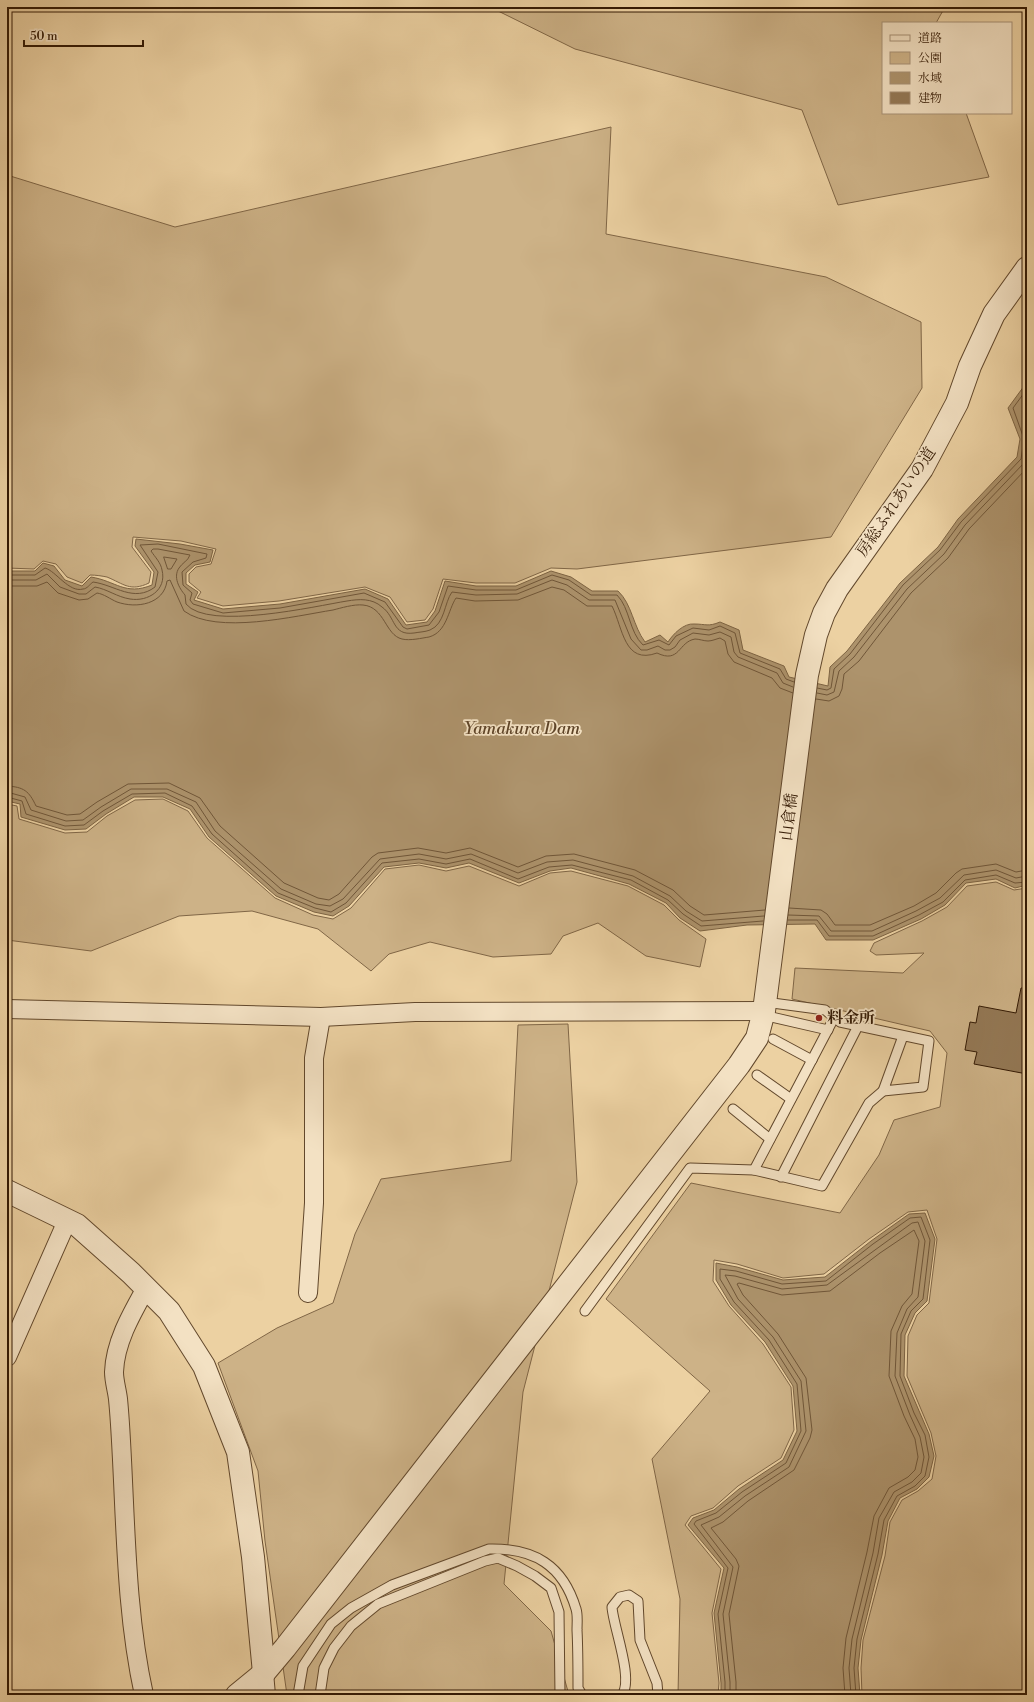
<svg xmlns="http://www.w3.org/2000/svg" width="1034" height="1702" font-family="'Libre Bodoni','Noto Serif JP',serif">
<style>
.green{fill:#cdb287;stroke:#806646}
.water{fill:#ad936c;stroke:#7d6342}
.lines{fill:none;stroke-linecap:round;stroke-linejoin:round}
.shore{stroke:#705638;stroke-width:1}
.building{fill:#947956;stroke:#341a04}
.service-casing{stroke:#62482c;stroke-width:11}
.minor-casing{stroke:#62482c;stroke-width:20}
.tertiary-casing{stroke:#62482c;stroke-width:24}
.service{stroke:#f3e1c3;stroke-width:9}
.minor{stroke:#f3e1c3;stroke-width:18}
.tertiary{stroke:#f3e1c3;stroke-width:22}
.poi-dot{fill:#8f2418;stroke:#f3e1c3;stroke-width:1.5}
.labels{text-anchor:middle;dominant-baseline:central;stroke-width:3.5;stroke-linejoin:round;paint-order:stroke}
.street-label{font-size:16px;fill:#341a04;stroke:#f3e1c3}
.poi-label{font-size:16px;font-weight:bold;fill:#341a04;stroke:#f3e1c3;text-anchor:start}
.water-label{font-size:17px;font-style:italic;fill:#5e4428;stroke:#f3e1c3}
</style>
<rect width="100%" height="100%" fill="#ecd1a2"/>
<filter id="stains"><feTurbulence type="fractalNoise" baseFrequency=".005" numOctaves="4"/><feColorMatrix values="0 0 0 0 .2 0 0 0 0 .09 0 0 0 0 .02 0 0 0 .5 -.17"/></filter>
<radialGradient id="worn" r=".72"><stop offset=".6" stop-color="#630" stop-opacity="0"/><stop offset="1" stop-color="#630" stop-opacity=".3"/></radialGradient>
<g class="green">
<path d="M490 7H945L936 23H883V113H966L989 177 838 205 802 110 575 49Z"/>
<path d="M611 127 606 234 826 277 921 322 922 388 831 537 577 569 551 568 515 583H476L443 579 433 609 425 620 407 622 390 597 365 587 279 601 223 606 197 598 201 592 189 582V574L196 567 211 564 216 549 181 541 133 537 132 547 151 572 149 583C130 592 124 584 107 577 102 576 96 575 90 575L82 583 67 577 56 564 43 561 34 569 7 568V175L175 227Z"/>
<path d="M163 799 188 811 207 838 275 898 313 915 333 919 351 908 385 869 419 865 446 871 469 866 519 886 550 873 571 871 628 886 664 905 679 920 706 939 700 967 646 956 598 923 563 936 551 954 493 957 430 942 389 954 371 971 318 929 252 911 179 916 91 951 7 940V804L17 806 19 819 65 833 87 832 107 816 135 800Z"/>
<path d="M996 882 1014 890 1027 888V1695H862L861 1668 863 1640 885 1556 890 1522 902 1500 918 1491 932 1479 936 1456 931 1433 907 1376 908 1336 917 1315 929 1303 937 1239 927 1210 908 1212 869 1239 824 1274 783 1278 737 1264 714 1260 713 1281 729 1306 763 1344 791 1387 794 1430 781 1458 738 1486 713 1508 691 1516 685 1525 721 1569 712 1613 719 1683 718 1695H678L680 1599 652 1459 710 1391 606 1299 691 1183 840 1213 879 1155 894 1120 940 1107 947 1053 930 1031 792 999 795 968 903 973 924 953 876 955 870 951 874 943 922 921 947 907 967 886Z"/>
<path d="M568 1024 577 1182 523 1392 504 1584 551 1631 569 1695H287L265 1541 258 1471 218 1363 277 1328 333 1303 355 1234 381 1179 511 1161 518 1025Z"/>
</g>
<g class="water">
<path d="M1027 382V885L1015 888 996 879 966 883 945 905 921 919 873 940H826L815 924 747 925 700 931 680 918 666 903 629 884 571 868 550 871 519 883 469 863 446 868 419 863 384 867 349 906 333 916 314 912 276 896 209 837 190 809 163 797H134L106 814 86 829 65 830 21 817 20 804 7 801V571H35L43 563 54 566 65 580 82 586 91 577C116 581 125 596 152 585L154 572 135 546 136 539 180 544 213 550 210 562 195 565 186 573V584L198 592 194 600 223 609 280 604 365 589 388 599 406 625 427 622 435 611 445 581 476 586H516L551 571 571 577 592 591H618C632 604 633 626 645 642L660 635 668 642C673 634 684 623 694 624 706 624 708 627 720 622L739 630 743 650 784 666 789 677 828 686 830 667 847 651 900 583 938 547 958 519 1017 457 1020 439 1008 408Z"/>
<path d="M925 1213 935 1239 927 1301 915 1313 905 1335 904 1376 929 1434 934 1456 929 1477 917 1489 900 1498 888 1521 882 1555 861 1640 858 1668 860 1695H721V1683L714 1613 724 1568 688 1525 693 1518 714 1510 739 1489 783 1460 797 1431 793 1386 765 1342 731 1305 716 1280V1263L737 1267 783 1280 825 1277 871 1241 909 1214Z"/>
</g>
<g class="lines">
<g class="shore">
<path d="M164 557 177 559 171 569H168Z"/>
<path d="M7 575H35L45 568C56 571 69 593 83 589 87 589 90 584 93 582 115 585 134 603 155 587L158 572 140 545 158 544 207 554 206 558 193 562 182 572 183 585 192 593 190 600 193 604 223 613 280 608 364 593 385 602 403 627 407 629 429 625 439 612 448 586 476 590H516L552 575 569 580 591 595H617C630 608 629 632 643 645L659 640 669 645 676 636 693 628 709 630 720 626 735 633 740 653 780 669 786 679 794 682"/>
<path d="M7 580H36L47 574 60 587 79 594H86L95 587C107 589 117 597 130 599 148 602 167 590 162 570 161 563 155 557 151 551L153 549H158L190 555C188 561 182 563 179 568 173 577 179 588 185 595L186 604C208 631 316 606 347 601 359 599 372 598 382 607 396 617 392 636 414 633 419 632 425 632 430 630 445 624 444 603 452 592L476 595 517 594 552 580 567 585 589 600H615L631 639 641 650H647L658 646 665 650H670L675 647 680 640 693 633 709 635 720 632 731 637 734 652 738 657 777 673 783 683 793 687"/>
<path d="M7 586H37L47 582 58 593 79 600 88 599 97 593C104 594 110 599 117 602 137 609 164 604 167 581L170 580 184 611C217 635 295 616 333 610 341 608 354 604 363 605 385 607 385 635 402 639 410 641 422 638 429 637 447 632 448 610 456 598L475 601 518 600 552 587 564 590 587 606H612C623 628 624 665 657 653 680 664 678 642 695 639 699 639 704 641 708 641 712 641 716 639 720 638L725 641 728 654 734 662 772 678 780 688 793 693"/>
<path d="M817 688 827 690 831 688 834 669 850 654 903 585 940 550 961 522 1021 459 1024 439 1013 408 1027 389"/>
<path d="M817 693 827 695 834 692 839 671 854 657 907 589 944 554 965 525 1024 463 1027 454"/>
<path d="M816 699 829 701 839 696 842 689 844 674 859 661 911 593 948 558 969 529 1027 468"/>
<path d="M7 786C24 787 29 791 36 806L67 815 80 814 97 802 128 784 169 783 200 798 220 826 284 883 318 898 329 900 339 894 372 857 378 853 418 848 446 853 470 848 518 867 546 856 574 854 635 870 673 890 690 906 704 915 765 910"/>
<path d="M7 792 25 797 31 810 66 821 83 820 101 807 131 789H167L196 802 215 831 281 889 316 904 330 906 343 899 380 859 419 854 446 859 471 854 518 873 547 862 573 860 633 876 670 896 686 911 702 921 764 916"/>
<path d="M7 797 22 801 26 814 65 826 84 825 103 811 132 794 165 793 192 806 212 834 278 893 315 908 331 912 346 903 382 863 419 859 446 864 470 859 518 879 549 867 572 865 631 880 668 900 683 914 701 926 763 921"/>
<path d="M789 908 821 910 827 914 835 925H870L914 906 936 893 956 873 962 869 996 864 1016 872 1027 870"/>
<path d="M788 915 819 916 831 931H872L916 911 940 898 964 875 996 870 1016 878 1027 876"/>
<path d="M788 920H817L829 936H873L919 915 943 902 965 880 996 875 1015 883 1027 882"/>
<path d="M725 1695V1682L718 1614 728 1568 694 1524 696 1521 716 1513 742 1492 786 1463 801 1431 797 1384 769 1340 734 1302 720 1279V1269L736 1271 782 1284 826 1281 873 1244 910 1218 921 1217 930 1240 923 1299 911 1311 901 1334 900 1376 914 1413 925 1435 929 1457 925 1476 915 1486 897 1496 884 1520 878 1554 857 1639 854 1668 856 1695"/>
<path d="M730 1695V1682L723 1614 733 1567 701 1525 719 1517 745 1496 789 1467 806 1431 801 1381 773 1337 738 1299 725 1275 735 1276 782 1289 827 1285 912 1223 918 1222 925 1241 918 1297 907 1309 897 1333 895 1376 910 1415 920 1437 924 1457 921 1473 912 1482 894 1492 879 1518 873 1553 852 1639 849 1668 851 1695"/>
<path d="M736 1695V1682L729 1614 739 1566 736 1559 711 1528 723 1522 748 1501 794 1470 810 1438 812 1430 806 1378 778 1334 743 1295 737 1284 739 1283 782 1295 830 1291 880 1253 914 1230 919 1241 912 1294 902 1306 891 1331 889 1376 904 1416 915 1439 918 1457 915 1470 908 1477 889 1488 874 1516 867 1552 846 1638 843 1668 845 1695"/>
</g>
</g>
<path class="building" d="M1021 988H1027V1074L974 1064 977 1052 965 1050 970 1022 976 1023 979 1006 1016 1013Z"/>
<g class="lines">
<defs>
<g id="service">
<path d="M765 1002 825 1010 840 1022 929 1041 923 1087 883 1091 903 1036"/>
<path d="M763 1015 828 1030"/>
<path d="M834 1018 754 1170 822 1186 869 1103 883 1091"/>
<path d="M773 1039 812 1060"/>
<path d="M757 1075 791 1099"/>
<path d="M733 1109 770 1139"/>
<path d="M781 1177 858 1026"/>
<path d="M585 1311 690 1168 754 1170"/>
<path d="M298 1695 303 1666 331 1624 351 1608 392 1585 489 1549C534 1548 563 1565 576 1609 578 1615 577 1623 577 1630 578 1649 578 1668 578 1688L582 1695"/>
<path d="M320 1695 324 1668 334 1648 351 1626 378 1604 485 1561 498 1558 517 1566 535 1576 551 1588 559 1612 560 1695"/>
<path d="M622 1695C634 1679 613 1626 612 1607L620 1597 629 1595 638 1601 640 1640 657 1683 658 1695"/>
</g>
<g id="minor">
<path d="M7 1009 321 1017 415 1012 764 1011"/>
<path d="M308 1293 314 1203V1058L321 1017"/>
<path d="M7 1357 67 1221"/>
<path d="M264 1673 266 1695"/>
<path d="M144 1695C127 1618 126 1538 122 1460 121 1440 120 1419 118 1399 117 1390 114 1381 114 1372 115 1342 132 1313 146 1288"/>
</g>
<g id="tertiary">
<path d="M7 1191 77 1225 131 1273 169 1311 204 1366 238 1452 253 1557 264 1673"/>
<path d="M237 1695 264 1673 285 1648 739 1065 757 1038 764 1011 807 675 816 635 824 613 837 589 922 469 957 403 970 366 994 314 1027 268"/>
</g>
</defs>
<use href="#service" class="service-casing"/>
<use href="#minor" class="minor-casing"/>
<use href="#tertiary" class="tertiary-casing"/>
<use href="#service" class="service"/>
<use href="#minor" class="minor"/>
<use href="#tertiary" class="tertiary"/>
</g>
<circle class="poi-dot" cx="819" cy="1018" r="4"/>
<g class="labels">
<g class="street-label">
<text transform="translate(896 502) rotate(-56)">房総ふれあいの道</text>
<text transform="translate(789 817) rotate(-83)">山倉橋</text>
</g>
<g class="poi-label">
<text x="827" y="1018">料金所</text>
</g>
<g class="water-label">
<text x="522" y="729">Yamakura Dam</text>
</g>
</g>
<rect width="1034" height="1702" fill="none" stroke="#ecd1a2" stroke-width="24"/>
<rect x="8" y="8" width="1018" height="1686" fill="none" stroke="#341a04" stroke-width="2"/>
<rect x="12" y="12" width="1010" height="1678" fill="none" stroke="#341a04"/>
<rect x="882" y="22" width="130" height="92" fill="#f3e1c3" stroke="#a79177"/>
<rect x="890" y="35" width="20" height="6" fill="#f3e1c3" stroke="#a79177"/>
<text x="918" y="42" font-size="12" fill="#341a04">道路</text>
<rect x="890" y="52" width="20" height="12" fill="#cdb287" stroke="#a79177"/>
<text x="918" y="62" font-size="12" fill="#341a04">公園</text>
<rect x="890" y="72" width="20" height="12" fill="#ad936c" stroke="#a79177"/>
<text x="918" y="82" font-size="12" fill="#341a04">水域</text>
<rect x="890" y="92" width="20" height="12" fill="#947956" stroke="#a79177"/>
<text x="918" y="102" font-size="12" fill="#341a04">建物</text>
<path d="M24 40v6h119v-6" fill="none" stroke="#341a04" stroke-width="2"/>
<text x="30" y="40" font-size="12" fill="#341a04" stroke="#f3e1c3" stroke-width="3" paint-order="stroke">50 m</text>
<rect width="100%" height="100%" filter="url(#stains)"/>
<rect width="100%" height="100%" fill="url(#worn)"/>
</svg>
